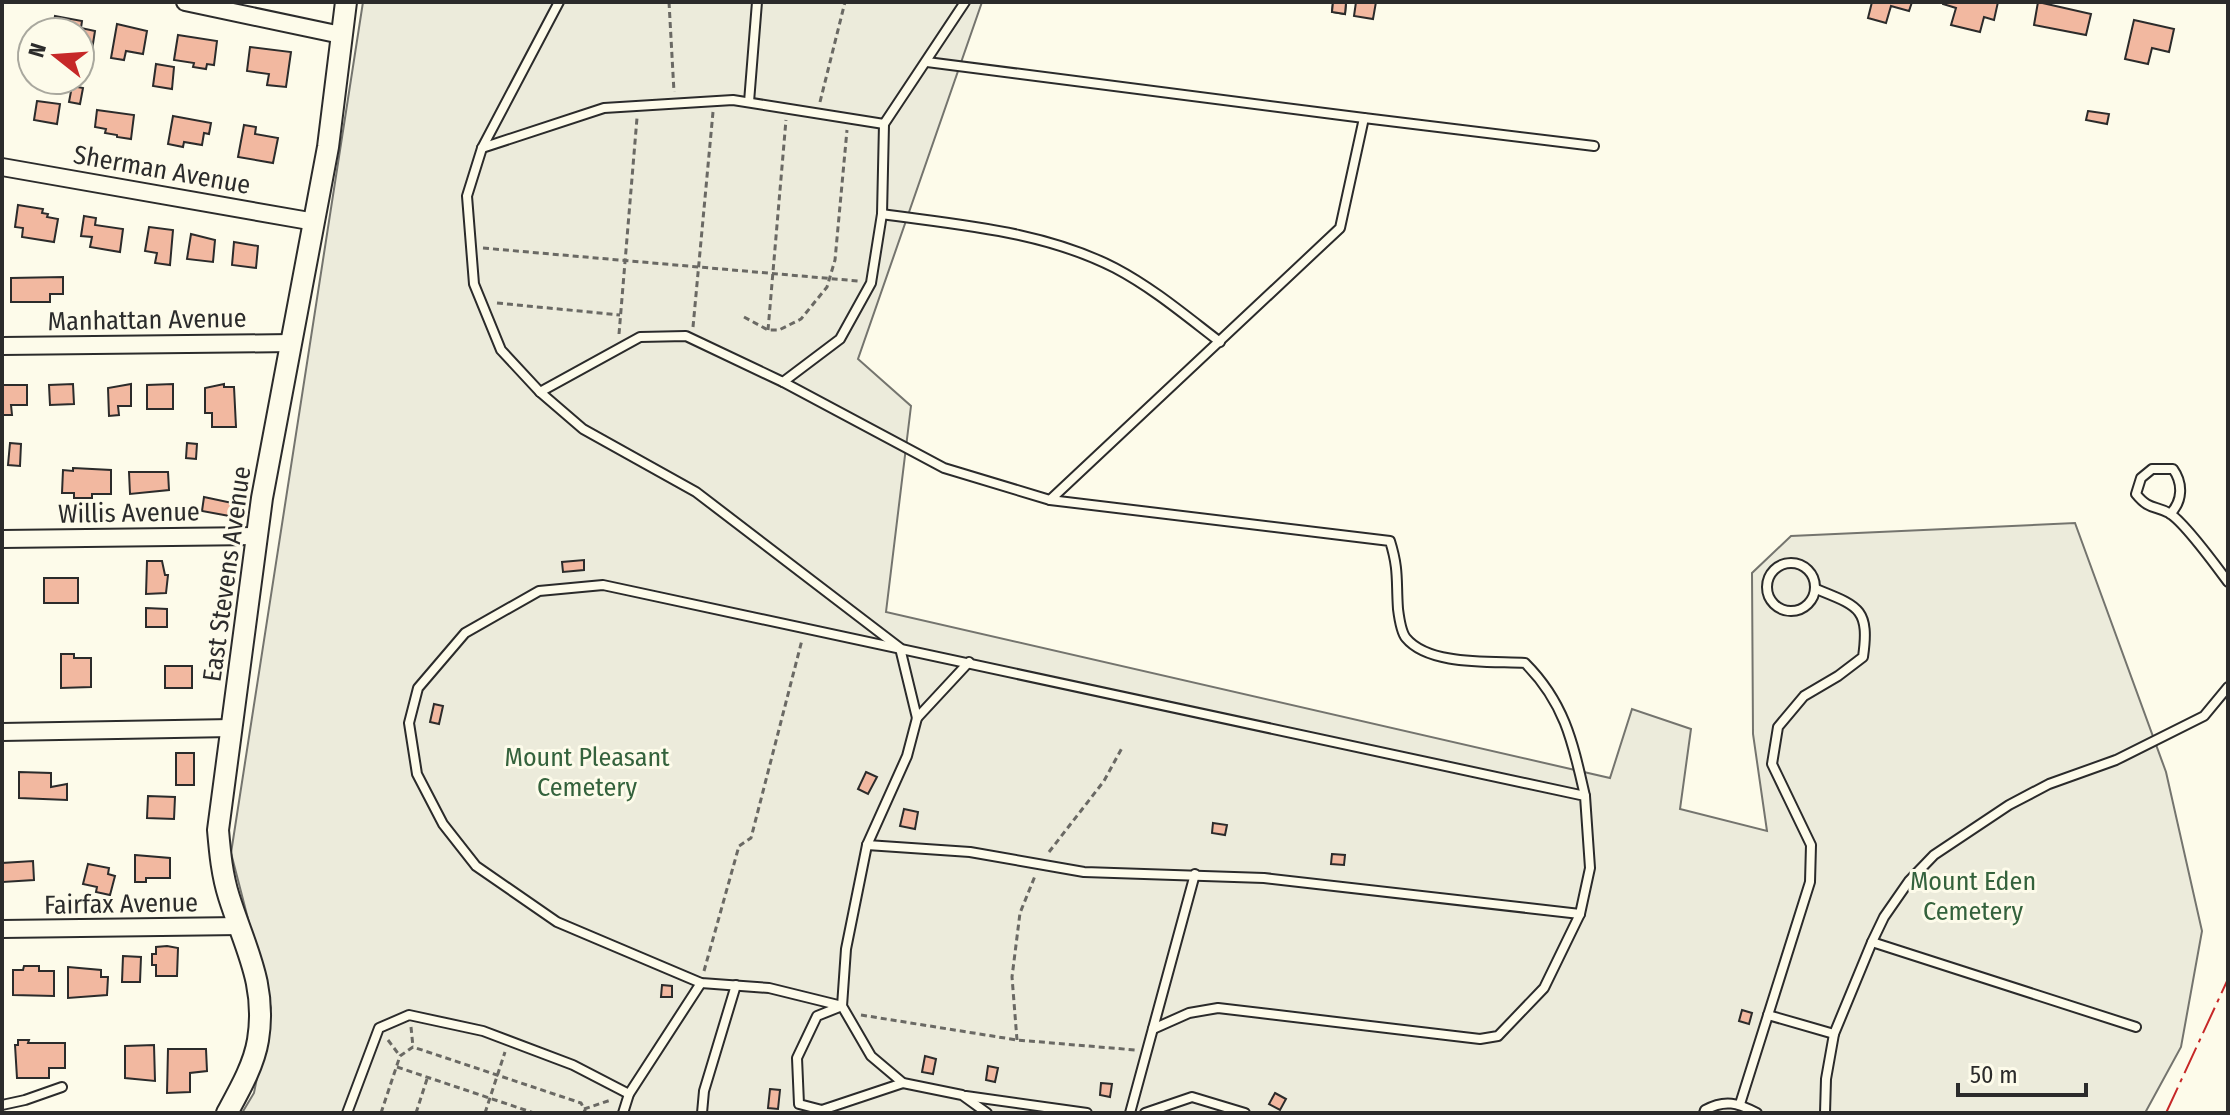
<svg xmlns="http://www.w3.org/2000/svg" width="2230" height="1115" font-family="'Fira Sans Condensed',sans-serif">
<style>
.green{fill:#ecebdb;stroke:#74746e;stroke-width:2}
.building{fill:#f2b8a0;stroke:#2b2b2b;stroke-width:2}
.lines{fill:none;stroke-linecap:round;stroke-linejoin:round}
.service-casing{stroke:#2b2b2b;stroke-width:12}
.minor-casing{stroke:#2b2b2b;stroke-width:20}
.tertiary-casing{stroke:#2b2b2b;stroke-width:24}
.path{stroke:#6a6964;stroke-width:3;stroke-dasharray:6 4;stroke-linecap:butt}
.service{stroke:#fdfbea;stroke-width:8}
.minor{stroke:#fdfbea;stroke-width:16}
.tertiary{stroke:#fdfbea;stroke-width:20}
.power{stroke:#c62828;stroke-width:2;stroke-dasharray:28 6 4 6;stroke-linecap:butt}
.labels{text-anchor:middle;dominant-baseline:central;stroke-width:6;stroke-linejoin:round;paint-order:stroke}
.street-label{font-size:26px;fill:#2b2b2b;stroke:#fdfbea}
.park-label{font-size:26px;fill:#34623c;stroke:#fdfbea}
</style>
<rect width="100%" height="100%" fill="#fdfbea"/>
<path class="green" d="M363 2H982L858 359 911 406 886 612 1610 778 1632 709 1691 729 1680 809 1767 831 1753 734 1752 573 1791 536 2075 523 2166 772 2202 931 2181 1047 2145 1113H242L254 1093 271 1008 231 853Z"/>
<g class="building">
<path d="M1333 2 1346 3 1345 14 1332 12Z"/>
<path d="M1333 2 1346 3 1345 14 1332 12Z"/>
<path d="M1356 2H1376L1373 19 1354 16Z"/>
<path d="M1872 2H1912L1909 11 1891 6 1886 23 1868 18Z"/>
<path d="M1943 2H1998L1994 20 1984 17 1980 32 1951 25 1956 8 1943 4Z"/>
<path d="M2038 2 2091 14 2086 35 2034 25Z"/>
<path d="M55 16 82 21 81 28 95 31 92 50 80 48V32H52Z"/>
<path d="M2134 20 2174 29 2169 52 2152 48 2148 64 2125 59Z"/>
<path d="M117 24 147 31 143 54 126 51 124 60 111 58Z"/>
<path d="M178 35 217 41 214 65 207 64 206 69 193 67 194 63 174 60Z"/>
<path d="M250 47 291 52 286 87 267 85 269 74 247 71Z"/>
<path d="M156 64 174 67 172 89 153 86Z"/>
<path d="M72 86 83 88 80 104 69 102Z"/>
<path d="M37 101 60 104 57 124 34 120Z"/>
<path d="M97 110 134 115 131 139 117 137V135L105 133 106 129 95 127Z"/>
<path d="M2088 111 2109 114 2107 124 2086 120Z"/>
<path d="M173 116 211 123 209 134 204 133 202 145 184 142 183 147 168 144Z"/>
<path d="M244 125 256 127 255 134 278 138 273 163 238 157Z"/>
<path d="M18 205 43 209 42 213 48 214 47 217 58 219 54 242 22 237 23 228 15 227Z"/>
<path d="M84 216 96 218 95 225 123 229 120 252 90 247 92 237 81 236Z"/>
<path d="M149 227 173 230 170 265 155 263 157 253 145 251Z"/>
<path d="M191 234 215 240 213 262 187 259Z"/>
<path d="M234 242 258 246 256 268 232 265Z"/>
<path d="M63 277V294H50V302H11V278Z"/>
<path d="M73 384 74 404 50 405 49 385Z"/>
<path d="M131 384V406H118L119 415 109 416 108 388Z"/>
<path d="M173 384V409H147V385Z"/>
<path d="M224 384V387H234L236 427H212V413H205V388Z"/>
<path d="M2 385H27V405H11L12 415H2Z"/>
<path d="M10 443 21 444 20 466 8 465Z"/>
<path d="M187 443 197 444 196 459 186 458Z"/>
<path d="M73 468 111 470V494H92V498H74V493H62L63 470 73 471Z"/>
<path d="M129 472H168L169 490 130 494Z"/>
<path d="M204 497 237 504 235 517 202 511Z"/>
<path d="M584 560V570L563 572 562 562Z"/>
<path d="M147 561H162L165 575H168L166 593 146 594Z"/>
<rect x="44" y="578" width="34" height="25"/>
<path d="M146 608 167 609V627H146Z"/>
<path d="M61 654H74V658H91V687L61 688Z"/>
<rect x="165" y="666" width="27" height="22"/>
<path d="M434 704 443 706 439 724 430 722Z"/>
<rect x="176" y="753" width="18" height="32"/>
<path d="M19 772 51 773V787L67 784V800L19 798Z"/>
<path d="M866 772 877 777 868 794 858 789Z"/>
<path d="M148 796 175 797 174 819 147 818Z"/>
<path d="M904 809 918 812 915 829 900 826Z"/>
<path d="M1213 823 1227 825 1225 835 1212 833Z"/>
<path d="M1332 854 1345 855 1344 865 1331 864Z"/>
<path d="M135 855 170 858V878H146V882H135Z"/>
<path d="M33 861 34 880 3 882 2 863Z"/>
<path d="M88 864 109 868 108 874 115 876 110 895 96 892 97 887 83 884Z"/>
<path d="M167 946 178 948 177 976H156V965H152V954H156V947Z"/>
<path d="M123 956 141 957 140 982H122Z"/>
<path d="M24 966H39V971H54V996L13 995V970H23Z"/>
<path d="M68 967 101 970V977H108L107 995 68 998Z"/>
<path d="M662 985 672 986V997H661Z"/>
<path d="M1742 1010 1752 1013 1749 1024 1739 1021Z"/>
<path d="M18 1040H29L28 1043H65V1068H49V1078H17L15 1045H18Z"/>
<path d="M154 1045 155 1081 125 1078V1046Z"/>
<path d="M168 1049H206L207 1071 190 1073V1092L167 1093Z"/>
<path d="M925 1056 936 1059 933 1074 922 1072Z"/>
<path d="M988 1066 998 1068 995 1082 986 1080Z"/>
<path d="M1101 1083 1112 1084 1110 1097 1100 1095Z"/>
<path d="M770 1089 780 1090 778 1109 768 1108Z"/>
<path d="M1275 1093 1286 1099 1280 1110 1269 1104Z"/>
</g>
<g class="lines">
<defs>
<g id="service">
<path d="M559 2 482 148 467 196 474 284 501 350 540 392 583 429 696 492 900 648 917 718 907 756 867 845 846 949 842 1006 871 1056 903 1083 962 1095 987 1113"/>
<path d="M749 102 757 2"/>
<path d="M1364 118 1594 146"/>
<path d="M482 148 604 108 733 100 884 124"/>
<path d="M882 214C960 225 1043 231 1115 268 1153 288 1186 316 1220 342"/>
<path d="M783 382 944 468 1050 500 1340 228 1364 118 927 62"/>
<path d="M540 392 640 337 686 336 783 382 840 339 871 283 882 214 884 124 965 2"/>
<path d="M1050 500 1390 541C1399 570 1396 580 1398 609 1399 617 1401 632 1406 638 1429 666 1492 661 1525 663 1565 703 1573 743 1585 796"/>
<path d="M2170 514C2183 501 2183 483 2173 469H2152L2141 478 2136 494C2149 510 2154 505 2169 513 2183 521 2217 567 2228 582"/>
<circle cx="1791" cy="587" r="24"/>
<path d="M917 718 969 662"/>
<path d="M867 845 970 852 1084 872 1264 878 1580 914"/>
<path d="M1872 942 2136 1027"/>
<path d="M1768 1015 1834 1034"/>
<path d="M903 1083 822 1110 799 1104 797 1058 817 1016 842 1006 769 988 701 983 557 922 476 866 443 824 417 774 409 723 418 688 465 633 539 591 603 585 1585 796 1590 868 1580 914 1544 988 1498 1036 1480 1039 1218 1008 1189 1013 1153 1029"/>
<path d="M966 1096 1087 1113"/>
<path d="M1740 1104 1810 882 1811 845 1772 764 1778 727 1804 696 1838 676 1863 657C1870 608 1858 606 1816 589"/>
<path d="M2 1105 25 1100 62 1087"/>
<path d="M347 1113 379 1028 409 1015 483 1031 573 1065 629 1094"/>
<path d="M623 1113 629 1094 701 983"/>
<path d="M702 1113 704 1091 736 985"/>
<path d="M1130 1113 1195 874"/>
<path d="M1145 1113 1192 1097 1245 1113"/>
<path d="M1704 1113 1705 1110C1725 1099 1738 1103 1757 1113"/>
<path d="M1825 1113 1826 1079 1834 1034 1872 942 1884 917 1909 881 1934 855 2009 805 2049 784 2116 760 2204 716 2228 687"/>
</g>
<g id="minor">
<path d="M185 2 341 35"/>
<path d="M2 167 315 222"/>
<path d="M2 346 292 343"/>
<path d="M2 539 256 536"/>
<path d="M2 732 232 728"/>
<path d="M2 929 240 926"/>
</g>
<path id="tertiary" d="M227 1113C239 1091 254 1065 258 1040 267 984 245 948 229 897 222 875 220 853 218 830L262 498 328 147 346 2"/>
</defs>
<use href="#service" class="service-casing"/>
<use href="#minor" class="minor-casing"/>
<use href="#tertiary" class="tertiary-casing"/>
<g class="path">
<path d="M669 2 674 92"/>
<path d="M820 102 845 2"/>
<path d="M483 248 858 281"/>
<path d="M497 303 620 315"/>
<path d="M744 317 768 330H779L801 319 827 287 835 260 847 130"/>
<path d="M693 327 713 112"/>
<path d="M768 330 786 120"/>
<path d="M619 334 637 118"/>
<path d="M1049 852 1104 781 1123 746"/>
<path d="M704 971 739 846 751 838 802 640"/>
<path d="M861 1015 1017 1040 1135 1050"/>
<path d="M411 1027 413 1047"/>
<path d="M388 1040 400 1056"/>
<path d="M1017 1040 1012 977 1020 913 1035 876"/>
<path d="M397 1067 534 1113"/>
<path d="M584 1109 611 1100"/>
<path d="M381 1113 400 1056 413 1047 581 1103 586 1113"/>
<path d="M416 1113 427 1079"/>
<path d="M485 1113 505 1052"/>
</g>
<use href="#service" class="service"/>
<use href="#minor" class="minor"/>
<use href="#tertiary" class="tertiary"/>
<path class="power" d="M2166 1113 2228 979"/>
</g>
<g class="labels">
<g class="street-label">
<text transform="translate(162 170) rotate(10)">Sherman Avenue</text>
<text transform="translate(147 320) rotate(-1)">Manhattan Avenue</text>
<text transform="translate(129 513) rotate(-1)">Willis Avenue</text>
<text transform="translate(227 574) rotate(-82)">East Stevens Avenue</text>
<text transform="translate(121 904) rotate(-1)">Fairfax Avenue</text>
</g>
<g class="park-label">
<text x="587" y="757">Mount Pleasant<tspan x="587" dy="30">Cemetery</tspan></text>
<text x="1973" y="881">Mount Eden<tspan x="1973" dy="30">Cemetery</tspan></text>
</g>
</g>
<rect width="2230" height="1115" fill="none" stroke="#2b2b2b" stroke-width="8"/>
<g transform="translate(56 56) rotate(287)"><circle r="38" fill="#fdfbea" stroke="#a9a89e" stroke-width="2"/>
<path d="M0-6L14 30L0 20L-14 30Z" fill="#c62828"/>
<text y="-12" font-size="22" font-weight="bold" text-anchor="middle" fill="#2b2b2b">N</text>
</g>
<path d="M1958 1083v12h128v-12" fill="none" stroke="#2b2b2b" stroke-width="4"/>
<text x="1970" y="1083" font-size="24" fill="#2b2b2b" stroke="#fdfbea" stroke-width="6" paint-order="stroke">50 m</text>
</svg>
